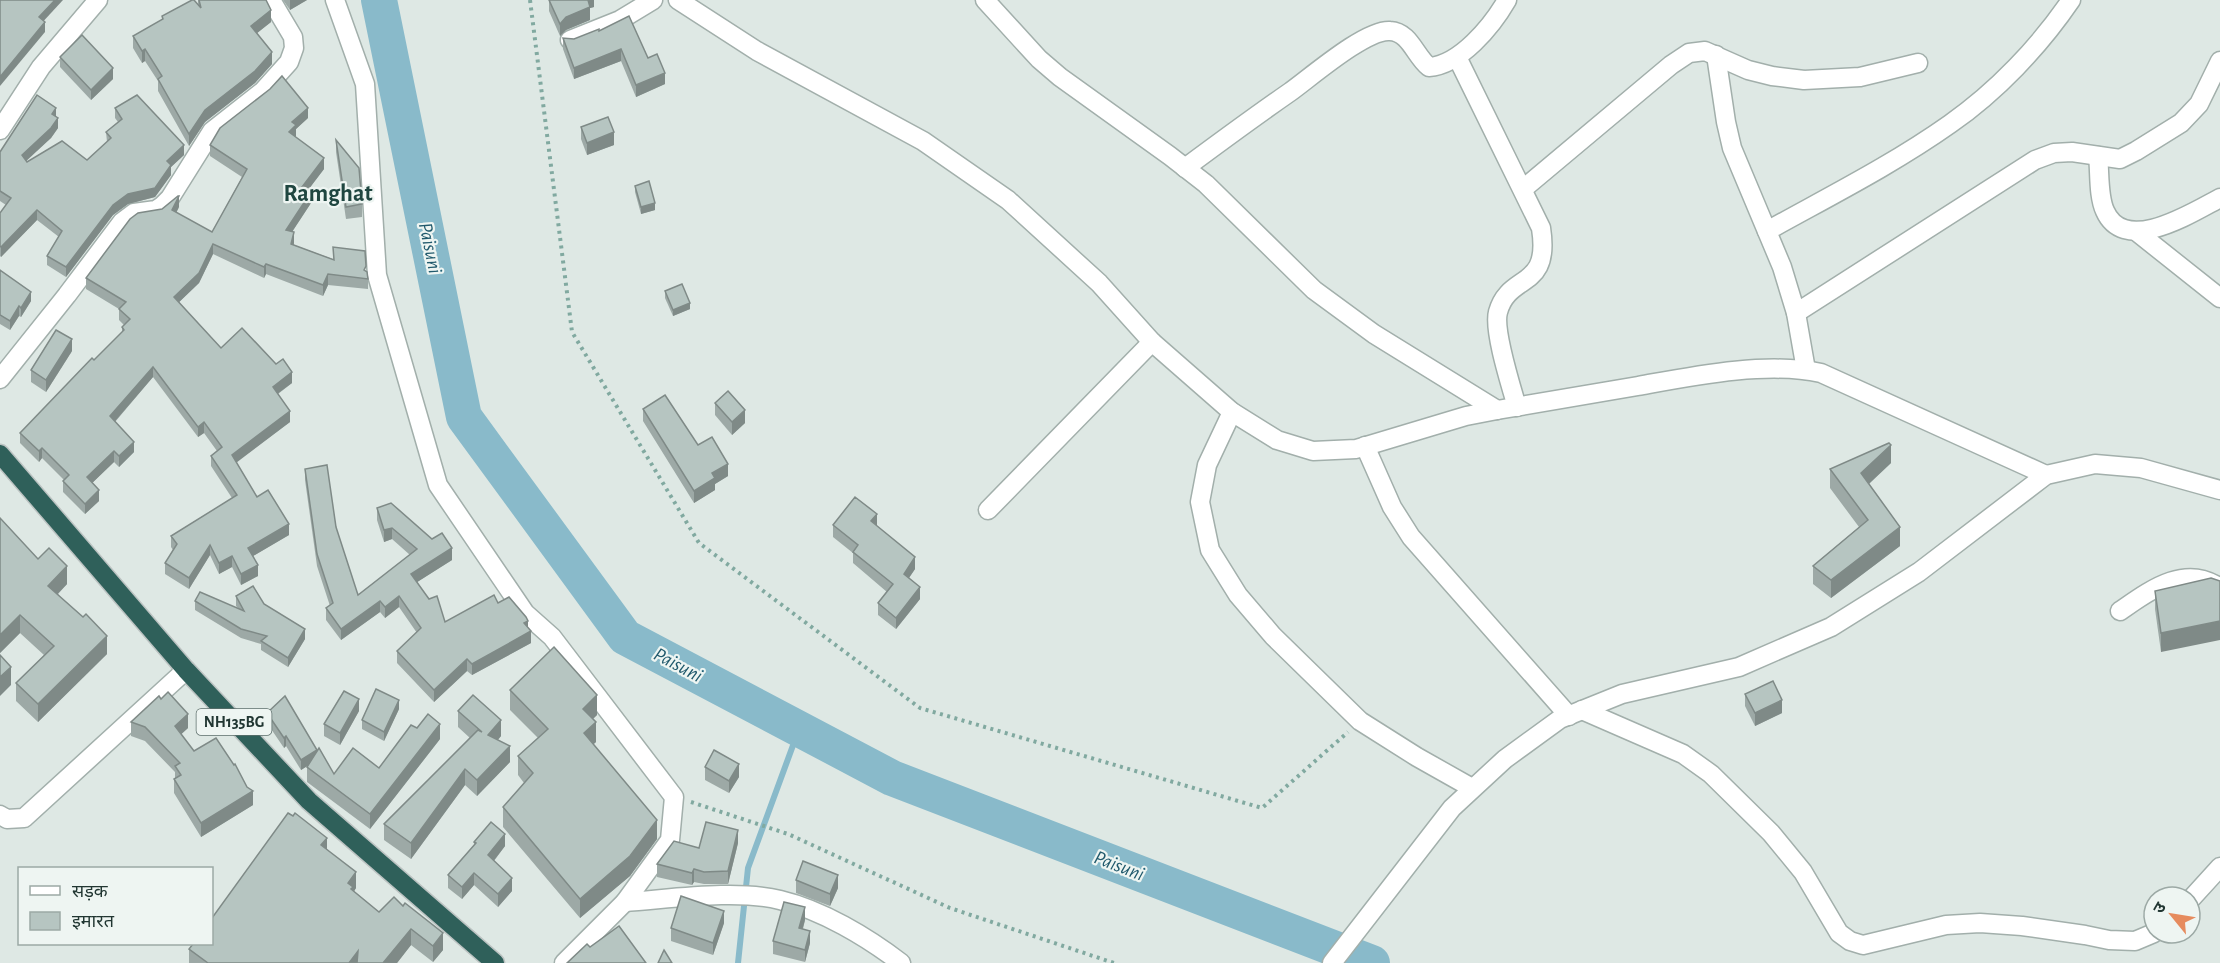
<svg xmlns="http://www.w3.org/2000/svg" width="2220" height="963" font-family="'Alegreya Sans','Noto Sans Devanagari',sans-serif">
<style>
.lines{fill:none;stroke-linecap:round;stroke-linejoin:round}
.stream{stroke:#89baca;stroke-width:6}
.river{stroke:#89baca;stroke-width:36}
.minor-casing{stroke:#a2afab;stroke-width:21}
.highway-casing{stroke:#bcc3c2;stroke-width:21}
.path{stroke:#81a9a0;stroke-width:4;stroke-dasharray:3 4.5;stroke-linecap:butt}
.minor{stroke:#fff;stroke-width:18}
.highway{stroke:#2f605a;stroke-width:18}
.wall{fill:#9da9a6}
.shaded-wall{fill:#7f8a87}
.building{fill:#b6c5c1;stroke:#7f8a87;stroke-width:1.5}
.labels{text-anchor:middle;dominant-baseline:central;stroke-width:4.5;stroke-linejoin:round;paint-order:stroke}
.shield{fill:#eef5f2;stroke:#5e6f6c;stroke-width:1.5}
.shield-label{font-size:16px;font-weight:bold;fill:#213632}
.water-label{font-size:20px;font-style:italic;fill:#20596c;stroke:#eef5f2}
.district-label{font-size:24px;font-weight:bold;fill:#1f4640;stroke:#eef5f2}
</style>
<rect width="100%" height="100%" fill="#dee8e4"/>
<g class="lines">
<path class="stream" d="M738 963 748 868 799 729"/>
<path class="river" d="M379 0 464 417 625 637 892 778 1372 963"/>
<defs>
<g id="minor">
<path d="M335 0 365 84 377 275 438 485 525 613 552 637 674 797 670 840 625 902 564 963"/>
<path d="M678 0 757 51 923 141 1008 200 1099 283 1152 342 1232 412 1277 440 1313 451 1356 449 1466 416 1497 410C1544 402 1591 394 1638 386 1693 376 1766 361 1821 373L2046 475"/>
<path d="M985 0 1039 59 1060 77 1170 156 1206 184 1314 290 1374 334 1497 410"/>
<path d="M570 40 620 20 653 0"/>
<path d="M1716 55 1726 122 1732 148 1782 267 1796 313 1806 370"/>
<path d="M1457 57 1541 228C1551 291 1509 272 1498 312 1493 330 1511 386 1517 407"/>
<path d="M0 130 41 67 98 0"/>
<path d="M2098 156C2100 173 2098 196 2105 211 2125 256 2193 212 2220 198"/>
<path d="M1185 168C1220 142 1254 117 1290 92 1311 77 1366 29 1390 31 1410 32 1415 56 1429 67 1460 65 1492 26 1507 0"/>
<path d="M1523 189 1671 65 1689 53 1705 51 1748 70 1772 76 1804 80 1860 77 1918 63"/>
<path d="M1767 231C1828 197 1892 165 1950 124 1996 92 2039 47 2071 0"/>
<path d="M2137 232 2220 298"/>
<path d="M1796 313 2035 160 2054 153 2072 152 2120 159 2136 151 2181 123 2199 104 2220 61"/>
<path d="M0 379 67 295 122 222 134 213 156 210 162 206 170 198 212 131 263 91 289 62 294 48 293 37 271 0"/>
<path d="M1232 412 1207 465 1200 502 1210 550 1238 595 1273 636 1360 721 1417 757 1472 788"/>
<path d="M1365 446 1392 507 1411 537 1569 716"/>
<path d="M988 510 1152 342"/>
<path d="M2120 611C2149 591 2185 563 2220 588"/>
<path d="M1582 710 1683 754 1711 774 1771 833 1803 872 1839 933 1850 941 1863 945 1946 925 1980 923 2022 926 2085 935 2109 940 2135 941 2154 933"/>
<path d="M0 815 7 819 24 818 186 670"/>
<path d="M2190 900 2220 867"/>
<path d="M625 902C671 899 736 889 780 900 822 910 867 937 901 963"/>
<path d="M1332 963 1452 808 1505 759 1560 719 1622 694 1739 667 1831 627 1919 572 2046 475 2095 464 2141 468 2220 490"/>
</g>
<path id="highway" d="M0 454 186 670 309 801 495 963"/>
</defs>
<use href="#minor" class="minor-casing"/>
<use href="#highway" class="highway-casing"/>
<g class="path">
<path d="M530 0 572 332 699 543 920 708 1262 808 1348 732"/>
<path d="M691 802 788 834 950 908 1114 963"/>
</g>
<use href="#minor" class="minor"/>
<use href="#highway" class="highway"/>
</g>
<g class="wall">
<path d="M198 0H266L271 22 257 33 272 64 255 83 205 122 189 146 158 91V81L145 61 142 63 133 48V36L162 20V16L198 5Z"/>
<path d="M283 0H307L290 10Z"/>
<path d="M549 0H594V7L590 8V20L566 30 560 36 549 11Z"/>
<path d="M599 31 648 58 665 84 636 97 621 61 574 79 563 49V38L574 39Z"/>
<path d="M60 57 113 79 91 100 60 67Z"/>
<path d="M115 108 184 155 171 167V175L155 197 128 204 113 215 66 277 47 265V256L59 237 37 220 1 257 0 256V213L6 205 0 201V152L56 117 58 128 51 138 26 160 27 162 87 160 107 142 106 132 118 122 115 118Z"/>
<path d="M308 118 296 129 295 137 324 169 308 190 311 203 292 232 294 243V245L366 271 368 279V289L328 285 323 296 266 274 264 278 213 254 199 283 179 302 221 348 292 383 278 394 290 422 236 462 257 497 289 535 253 556 258 576 241 585 232 567 219 574 210 555 189 589 165 574V563L173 550 171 547V536L232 498 211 466V456L217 451 204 433 198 437 153 377 115 422 134 452 119 467 114 462 92 483 99 501 85 514 63 492V481L64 480 42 458 39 462 20 443V433L122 332V327L124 325 119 320V309L86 289V278L179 207 176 213 212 232 242 177 210 156V145Z"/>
<path d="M581 127 614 145 587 155 581 139Z"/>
<path d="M336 140 362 204V217L346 219 336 152Z"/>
<path d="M635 186 655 210 641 214 635 192Z"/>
<path d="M0 270 31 301 21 317 19 316 10 330 0 324Z"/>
<path d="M665 291 690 309 673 316 665 298Z"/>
<path d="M72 351 46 392 31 382V370Z"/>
<path d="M715 403 745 423 732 435 715 415Z"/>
<path d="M643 409 698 445 728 476 715 484V490L694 503 643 421Z"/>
<path d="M1891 463 1869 484 1900 546 1831 598 1813 584V566L1859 527 1830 488V469Z"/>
<path d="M305 469 336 527 358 595 410 555 392 539 384 542 377 520V508L452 560 417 582 445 622 498 603 528 628 531 643 472 675 467 671 434 702 397 663V651L417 633 399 607 385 618 380 612 341 640 326 620V608L330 606 317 566 305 480Z"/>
<path d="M0 518 38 559 67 584 58 594 107 654 38 722 16 701V683L44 655 20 633 0 653Z"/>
<path d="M833 525 877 526 915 569 909 578 920 599 896 629 878 615V603L887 592 853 563V553L833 537Z"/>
<path d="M2220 581 2161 652 2155 609V591Z"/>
<path d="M236 596 264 604 305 639 288 667 261 650V644L241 638 195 610V601L238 608 236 606Z"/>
<path d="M510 690 597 715 593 719 596 742 593 744 657 839 630 876 580 918 503 827V807L524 783 518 775V756L538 738 510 710Z"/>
<path d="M1745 694 1782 713 1755 726 1745 706Z"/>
<path d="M399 709 384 741 362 729V720Z"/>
<path d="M359 711 340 745 324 736V724Z"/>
<path d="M458 711 501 736 498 740 510 762 477 796 465 785 411 859 384 840V824L470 738 458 727Z"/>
<path d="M267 713 317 750 334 774 379 768 440 739 370 829 307 782V766L301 770 286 746 284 748 267 723Z"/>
<path d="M131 722 188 728 181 734 194 751 253 805 201 837 174 793V779H175V772L145 741 131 736Z"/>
<path d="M705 767 739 777 729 793 705 780Z"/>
<path d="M474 842 505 846 494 861 512 891 498 907 474 885 462 899 448 888V875L474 845Z"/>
<path d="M738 843 728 884H704L694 882 692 885 657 877V864L699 848Z"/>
<path d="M327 849 356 888 354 891 379 912 394 897 443 950 433 962 411 945 397 963H189V949Z"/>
<path d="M796 880 838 888 830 906 796 893Z"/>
<path d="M805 920 803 929 810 943 805 962 773 954V941Z"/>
<path d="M724 923 713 955 671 941V928Z"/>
</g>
<g class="shaded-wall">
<path d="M55 0H63L39 26V17Z"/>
<path d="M290 0H307L290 10Z"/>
<path d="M586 0H594V7L590 8V20L566 30 560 36V24L566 17Z"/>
<path d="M271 10V22L251 38V26Z"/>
<path d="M45 22V32L0 86V77Z"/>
<path d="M145 49V61L142 63V51Z"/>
<path d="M621 49V61L574 79V68Z"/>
<path d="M272 52V64L255 83 205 122 189 146V134L205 110Z"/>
<path d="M113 68V79L91 100V90Z"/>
<path d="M665 73V84L636 97V85Z"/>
<path d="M56 108V117L52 114Z"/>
<path d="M308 108V118L296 129V136L289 143V132L292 122Z"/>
<path d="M58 118V128L51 138 22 165V155Z"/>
<path d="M614 132V145L587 155V143Z"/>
<path d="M184 145V155L171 167V175L155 197 128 204 113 215 66 277V267L113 205 167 161Z"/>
<path d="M324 158V169L302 198V187Z"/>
<path d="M311 192V203L286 241V230Z"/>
<path d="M179 196V207L172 221V210Z"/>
<path d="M655 203V210L641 214V207Z"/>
<path d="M37 210V220L1 257V247Z"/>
<path d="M294 232V243L291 255V244Z"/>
<path d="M213 244V254L199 283 174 307V297Z"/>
<path d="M266 264V274L264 278V267Z"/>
<path d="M328 274V285L323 296V285Z"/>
<path d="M31 292V301L21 317V308Z"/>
<path d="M690 303V309L673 316V310Z"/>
<path d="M19 306V316L10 330V321Z"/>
<path d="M72 339V351L46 392V380Z"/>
<path d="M153 367V377L110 427V416Z"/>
<path d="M292 372V383L273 397V387Z"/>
<path d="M745 410V423L732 435V422Z"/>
<path d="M290 411V422L232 466V455Z"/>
<path d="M204 422V433L198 437V427Z"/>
<path d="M134 442V452L119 467V456Z"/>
<path d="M1891 445V463L1861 491V473Z"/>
<path d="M42 448V458L39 462V451Z"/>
<path d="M114 451V462L87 488V477Z"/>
<path d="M728 464V476L715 484V490L694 503V491L712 473Z"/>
<path d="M99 490V501L85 514V504Z"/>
<path d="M877 514V526L871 521Z"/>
<path d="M289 524V535L248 559V548Z"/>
<path d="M1900 527V546L1831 598V580Z"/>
<path d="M392 528V539L384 542V530Z"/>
<path d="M210 545V555L189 589V578Z"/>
<path d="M452 548V560L411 586V574Z"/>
<path d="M232 556V567L219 574V563Z"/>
<path d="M915 557V569L904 585V574Z"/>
<path d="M258 565V576L241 585V574Z"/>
<path d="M67 566V584L48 604V586Z"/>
<path d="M920 587V599L896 629V618Z"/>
<path d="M399 596V607L385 618V607Z"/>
<path d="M380 601V612L341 640V629Z"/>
<path d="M20 615V633L0 653V635Z"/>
<path d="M528 621V632L524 623Z"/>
<path d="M2220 621V640L2161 652V633Z"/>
<path d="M305 629V639L288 667V658Z"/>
<path d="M531 631V643L472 675V664Z"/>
<path d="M107 636V654L38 722V704Z"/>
<path d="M467 659V671L434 702V690Z"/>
<path d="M11 667V685L0 696V677Z"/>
<path d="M597 695V715L583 728V709Z"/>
<path d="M359 699V711L340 745V733Z"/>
<path d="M399 700V709L384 741V732Z"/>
<path d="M1782 700V713L1755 726V713Z"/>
<path d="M188 714V728L175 740V726Z"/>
<path d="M501 720V736L488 751V735Z"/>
<path d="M596 722V742L584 753V733Z"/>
<path d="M440 724V739L370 829V814Z"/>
<path d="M286 736V746L284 748V738Z"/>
<path d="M510 746V762L477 796V780Z"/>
<path d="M317 750V760L301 770V760Z"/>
<path d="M739 764V777L729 793V781Z"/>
<path d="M465 769V785L411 859V843Z"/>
<path d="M253 791V805L201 837V823Z"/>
<path d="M657 820V839L630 876 580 918V899Z"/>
<path d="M738 830V843L728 884V871Z"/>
<path d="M505 834V846L488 868V855Z"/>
<path d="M327 838V854L321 845Z"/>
<path d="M694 869V882L692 885V873Z"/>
<path d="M356 872V888L353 893 348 883Z"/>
<path d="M474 873V885L462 899V887Z"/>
<path d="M838 875V888L830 906V894Z"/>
<path d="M512 878V891L498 907V894Z"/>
<path d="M805 907V920L799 941V928Z"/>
<path d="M724 911V923L713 955V943Z"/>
<path d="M411 929V945L397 963H383Z"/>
<path d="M810 931V943L805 962V950Z"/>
<path d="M443 933V950L433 962V946Z"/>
<path d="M358 951V963H349Z"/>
</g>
<g class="building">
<path d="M0 0H55L39 17 45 22 0 77Z"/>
<path d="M192 0H194L201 8 199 0H266L271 10 251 26 272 52 255 71 205 110 189 134 158 79 162 76 145 49 142 51 133 36 163 19 162 16Z"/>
<path d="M549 0H588L590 7 566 17 560 24Z"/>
<path d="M629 16 648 58 657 54 665 73 636 85 621 49 574 68 563 38 574 39 599 29V31Z"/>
<path d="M82 35 113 68 91 90 60 57Z"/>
<path d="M282 76 308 108 292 122 296 125 289 132 324 158 302 187 311 192 286 230 294 232 291 244 334 260 333 247 365 251 366 266 364 270 367 272 368 279 328 274 323 285 266 264 264 267 213 244 199 273 174 297 221 348 242 328 276 364 283 359 292 372 273 387 290 411 232 455 257 497 268 490 289 524 248 548 258 565 241 574 232 556 219 563 210 545 189 578 165 563 177 544 171 536 237 495 211 456 222 447 204 422 198 427 153 367 110 416 134 442 119 456 114 451 87 477 99 490 85 504 63 481 69 475 42 448 39 451 20 433 92 358 94 360 124 330 122 327 130 319 119 309 126 302 86 278 130 219 138 213 162 209 178 196H179L172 210 212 232 247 169 210 145 220 128 270 89Z"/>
<path d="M37 95 56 108 52 114 58 118 51 128 22 155 27 162 62 141 87 160 111 138 106 132 122 119 115 108 137 95 184 145 167 161 171 165 155 188 128 194 113 205 66 267 47 256 62 231 37 210 1 247 0 246V213L11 198 0 191V152Z"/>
<path d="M608 117 614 132 587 143 581 127Z"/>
<path d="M336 140 359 168 362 204 346 207Z"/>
<path d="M649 181 655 203 641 207 635 186Z"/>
<path d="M0 270 31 292 21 308 19 306 10 321 0 315Z"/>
<path d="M682 284 690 303 673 310 665 291Z"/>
<path d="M56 330 72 339 46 380 31 370Z"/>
<path d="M728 391 745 410 732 422 715 403Z"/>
<path d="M665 395 698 445 712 437 728 464 712 473 715 478 694 491 643 409Z"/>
<path d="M1889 443 1891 445 1861 473 1900 527 1831 580 1813 566 1868 520 1830 469Z"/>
<path d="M327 465 336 527 358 595 417 549 392 528 384 530 377 508 391 503 432 539 442 533 452 548 411 574 429 599 437 596 445 622 494 595 498 603 509 597 526 617 528 621 524 623 531 631 472 664 467 659 434 690 397 651 421 628 399 596 385 607 380 601 341 629 326 608 333 603 317 554 305 469Z"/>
<path d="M855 497 877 514 871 521 915 557 904 574 920 587 896 618 878 603 893 584 853 552 858 545 833 525Z"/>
<path d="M0 518 38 559 49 548 67 566 48 586 83 617 86 614 107 636 38 704 16 683 54 646 20 615 0 635Z"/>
<path d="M2211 578 2220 581V621L2161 633 2155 591Z"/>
<path d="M253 586 264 604 305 629 288 658 261 641 267 636 241 629 195 601 200 592 244 611 236 596Z"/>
<path d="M554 647 597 695 583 709 596 722 584 733 657 820 630 856 580 899 503 807 533 773 518 756 548 729 510 690Z"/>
<path d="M0 655 11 667 0 677Z"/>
<path d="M1773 681 1782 700 1755 713 1745 694Z"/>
<path d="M376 689 399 700 384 732 362 720Z"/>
<path d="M344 691 359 699 340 733 324 724Z"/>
<path d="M168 692 188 714 175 726 194 751 216 738 234 765 235 764 247 787 253 791 201 823 174 779 181 775 175 766 180 763 145 727 131 722 159 696 161 699Z"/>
<path d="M473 695 501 720 488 735 510 746 477 780 465 769 411 843 384 824 478 730 482 732 458 711Z"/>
<path d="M285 696 317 750 301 760 286 736 284 738 267 713Z"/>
<path d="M428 714 440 724 370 814 307 767 319 748 334 774 353 748 379 768 411 725 417 728Z"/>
<path d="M714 750 739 764 729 781 705 767Z"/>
<path d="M288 813 293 816 295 813 327 838 321 845 356 872 348 883 353 887 351 889 379 912 394 897 403 906 405 903 443 933 433 946 411 929 383 963H357L358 951 349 963H208L189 949 193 944H212V918Z"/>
<path d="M491 822 505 834 488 855 512 878 498 894 474 873 462 887 448 875 476 843 474 842Z"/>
<path d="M706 822 738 830 728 871 704 872 694 869 692 873 657 864 674 841 699 848Z"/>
<path d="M803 861 838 875 830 894 796 880Z"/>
<path d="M681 896 724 911 713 943 671 928Z"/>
<path d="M784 902 805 907 799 928 810 931 805 950 773 941Z"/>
<path d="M619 926 646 963H567L587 944 590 947Z"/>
<path d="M664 950 672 963H658Z"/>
</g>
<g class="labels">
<rect class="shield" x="196.5" y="709" width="75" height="26" rx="4.5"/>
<g class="shield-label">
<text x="234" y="722">NH135BG</text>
</g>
<g class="water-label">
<text transform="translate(430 248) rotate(78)">Paisuni</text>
<text transform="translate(678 665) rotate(28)">Paisuni</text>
<text transform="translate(1119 866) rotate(21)">Paisuni</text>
</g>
<g class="district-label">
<text x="328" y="194">Ramghat</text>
</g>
</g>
<rect x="18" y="867" width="195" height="78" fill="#eef5f2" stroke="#9ca9a5" stroke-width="1.5"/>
<rect x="30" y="886" width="30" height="9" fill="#ffffff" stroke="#9ca9a5" stroke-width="1.5"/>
<text x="72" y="897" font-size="18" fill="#213632">सड़क</text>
<rect x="30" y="912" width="30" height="18" fill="#b6c5c1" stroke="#9ca9a5" stroke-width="1.5"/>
<text x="72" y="927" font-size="18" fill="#213632">इमारत</text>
<g transform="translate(2172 915) rotate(300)"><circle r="28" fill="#eef5f2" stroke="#9ca9a5" stroke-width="1.5"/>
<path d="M0-4.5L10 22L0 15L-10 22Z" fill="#e68b5e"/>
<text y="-9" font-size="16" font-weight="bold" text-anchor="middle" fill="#213632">उ</text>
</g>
</svg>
